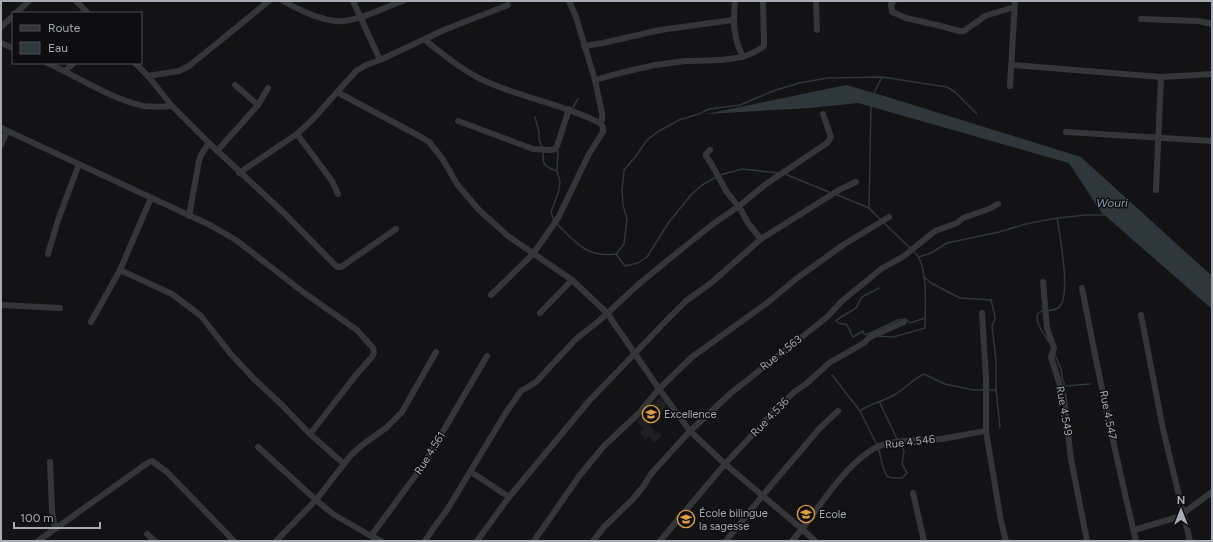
<svg xmlns="http://www.w3.org/2000/svg" width="1213" height="542" font-family="Figtree,sans-serif">
<style>
.built{fill:#1f1f22}
.water{fill:#2e373c}
.lines{fill:none;stroke-linecap:round;stroke-linejoin:round}
.stream{stroke:#2e373c;stroke-width:1.5}
.street{stroke:#353639;stroke-width:6}
.labels{text-anchor:middle;dominant-baseline:central;stroke-width:3;stroke-linejoin:round;paint-order:stroke}
.street-label{font-size:11px;fill:#a6abb4;stroke:#0e0e10}
.poi-label{font-size:11px;fill:#a6abb4;stroke:#0e0e10;text-anchor:start}
.water-label{font-size:12px;font-style:italic;fill:#809bac;stroke:#0e0e10}
</style>
<rect width="100%" height="100%" fill="#131315"/>
<path class="built" d="M660 397 666 404 665 405 666 407 649 424 656 434 659 432 662 436 654 443 649 437 645 440 640 432 643 429 637 421Z"/>
<path class="water" d="M846 85 881 95 1081 157 1212 276V309L1101 212 1069 163 858 103 810 108 706 114Z"/>
<g class="lines">
<g class="stream">
<path d="M874 93 882 77"/>
<path d="M572 109 578 99"/>
<path d="M535 117 539 132V139L542 148"/>
<path d="M543 152C543 166 544 166 557 171"/>
<path d="M785 174 831 193"/>
<path d="M720 175 742 169 779 173"/>
<path d="M835 194 869 208 881 220"/>
<path d="M869 208 871 106"/>
<path d="M554 221 551 212 559 190 560 181 557 171 558 150"/>
<path d="M884 223 910 248"/>
<path d="M557 224C576 243 587 258 616 254L624 244 627 219 623 205 622 191 624 170 636 156 647 140 659 131 679 120 699 114 709 109 740 105 773 91 799 83 828 78 882 77 947 87 955 92 977 114"/>
<path d="M616 254 625 266 638 263 647 257 669 222 691 195 702 185 716 177"/>
<path d="M919 257 931 253 947 243 999 232 1026 224 1057 218 1086 215H1107"/>
<path d="M924 277 931 283 960 298 991 300 994 312 995 319 992 326 996 360V390L1000 427"/>
<path d="M1043 311C1028 314 1045 336 1049 342"/>
<path d="M1047 311C1052 310 1058 310 1061 305 1070 289 1060 237 1057 218"/>
<path d="M868 334 898 320 906 319 910 323 925 318"/>
<path d="M869 335 864 334 863 331 853 337 847 325 838 323 836 321 838 319 856 308 862 297 879 288"/>
<path d="M877 336 893 337 925 328C925 308 928 277 919 258 918 255 915 253 913 251"/>
<path d="M1054 353 1061 369 1062 377 1065 386 1090 384"/>
<path d="M832 375 860 411 877 445"/>
<path d="M988 390H996"/>
<path d="M879 401 897 439"/>
<path d="M861 410C872 403 885 401 896 394 906 388 913 379 924 374L945 384 973 390H984"/>
<path d="M878 448C882 458 881 467 887 476L892 478H902L907 473 902 464 904 452 901 444"/>
</g>
<g class="street">
<path d="M76 1 88 13"/>
<path d="M283 1C299 10 317 19 335 21 356 23 384 7 403 1"/>
<path d="M353 1 380 60 444 30 508 5"/>
<path d="M735 1C733 22 733 37 743 57"/>
<path d="M816 1 817 30"/>
<path d="M894 1 891 4 892 12 906 18 941 26 959 31H964L985 16 1014 7"/>
<path d="M16 13 29 1"/>
<path d="M1141 19 1198 21 1212 24"/>
<path d="M1 27 13 16"/>
<path d="M425 40C444 55 463 71 485 81 522 98 563 104 600 123L602 120V113L595 80 576 17 569 1"/>
<path d="M1 43 13 48"/>
<path d="M584 46 603 43 660 30 733 20"/>
<path d="M47 63C79 77 110 99 144 106 153 107 163 107 172 106"/>
<path d="M135 63 148 76 172 106 209 143 285 214 337 267H341L396 229"/>
<path d="M1012 65 1161 77 1212 74"/>
<path d="M65 71 74 63"/>
<path d="M148 76 179 71 189 66 269 1"/>
<path d="M595 80C615 74 635 69 655 65 665 64 676 62 686 61 711 60 743 63 764 46V42L763 1"/>
<path d="M235 85 258 105"/>
<path d="M1010 86 1015 1"/>
<path d="M337 92 421 137 429 142 442 158 457 184 479 210 508 236 572 280 607 313 659 389 639 413 604 446 580 475 534 541"/>
<path d="M458 121 533 149 551 150 555 149 557 146 569 109"/>
<path d="M1 128 210 225 236 240 303 292 357 330 373 348 374 353 372 357 356 375 310 434"/>
<path d="M1066 132 1212 141"/>
<path d="M297 134 332 181 338 194"/>
<path d="M1 145 7 131"/>
<path d="M710 150 706 154V156L712 165 726 191 741 210 748 223 761 239"/>
<path d="M217 151 258 105 268 88"/>
<path d="M239 173 297 134 313 119 356 71 366 65 380 60"/>
<path d="M1156 190 1161 77"/>
<path d="M189 216 199 161 201 155 209 143"/>
<path d="M889 217 843 245 796 279 767 303 692 357 659 389 690 431 725 464 802 529C822 503 843 469 870 451 888 438 920 441 941 439 956 437 971 433 986 431"/>
<path d="M48 254 58 220 79 164"/>
<path d="M120 270 172 294 201 316 230 353 254 379 282 405 310 434 344 464"/>
<path d="M1043 282 1047 328 1054 348 1051 357 1064 398 1071 459 1087 541"/>
<path d="M1082 288C1098 373 1116 457 1136 541"/>
<path d="M491 295 533 254 558 218 589 154 603 132V127L600 123"/>
<path d="M1 305 60 308"/>
<path d="M540 313 572 280"/>
<path d="M982 313 986 377V431L1001 521 1006 541"/>
<path d="M1141 315 1163 429 1190 541"/>
<path d="M91 322 120 270 151 198"/>
<path d="M258 447 316 500 333 514 371 536"/>
<path d="M50 462 52 511 55 528"/>
<path d="M471 472 509 497"/>
<path d="M913 493 924 541"/>
<path d="M1134 530 1178 517 1212 492"/>
<path d="M147 534 155 541"/>
<path d="M38 541 149 462 152 461 167 472 234 541"/>
<path d="M276 541 316 500 351 455 362 445 386 428 402 412 436 352"/>
<path d="M381 541 371 536 424 464 487 356"/>
<path d="M425 541 435 526 447 510 505 414 521 391 536 382 576 339 600 320 640 283 678 252 713 224 739 206 766 184 827 143 831 137 823 114"/>
<path d="M477 541 509 497 589 401 665 322 686 301 711 283 761 239 839 190 856 182"/>
<path d="M593 541 604 527 633 499 643 487 651 474 690 431 731 393 827 317 842 301 881 269 904 256 935 231 957 223 963 218 989 209 998 204"/>
<path d="M660 541 725 464 767 419 794 392 806 384 829 363 864 343 870 337 904 322"/>
<path d="M726 541 763 495 819 429 838 411"/>
<path d="M792 541 802 529 815 541"/>
</g>
</g>
<defs>
<symbol id="school-ring" viewBox="-11 -11 22 22"><circle r="9.5" fill="#0e0e10" stroke="#df9e40" stroke-width="1.5"/><path d="M0-5L7-2L0 1L-7-2ZM-4 1L0 2.5L4 1V4Q0 6-4 4Z" fill="#df9e40"/></symbol>
</defs>
<g fill-rule="evenodd">
<use href="#school-ring" x="641" y="404" width="20" height="20"/>
<use href="#school-ring" x="796" y="504" width="20" height="20"/>
<use href="#school-ring" x="676" y="509" width="20" height="20"/>
</g>
<g class="labels">
<g class="street-label">
<text transform="translate(781 353) rotate(-38)">Rue 4.563</text>
<text transform="translate(1064 411) rotate(80)">Rue 4.549</text>
<text transform="translate(1108 415) rotate(79)">Rue 4.547</text>
<text transform="translate(770 417) rotate(-46)">Rue 4.536</text>
<text transform="translate(910 442) rotate(-7)">Rue 4.546</text>
<text transform="translate(430 453) rotate(-58)">Rue 4.561</text>
</g>
<g class="poi-label">
<text x="664" y="414">Excellence</text>
<text x="699" y="513">École bilingue<tspan x="699" dy="13">la sagesse</tspan></text>
<text x="819" y="514">Ecole</text>
</g>
<g class="water-label">
<text x="1112" y="203">Wouri</text>
</g>
</g>
<rect width="1213" height="542" fill="none" stroke="#a6abb4" stroke-width="4"/>
<rect x="12" y="12" width="130" height="52" fill="#0e0e10" stroke="#4b4d52"/>
<rect x="20" y="25" width="20" height="6" fill="#353639" stroke="#4b4d52"/>
<text x="48" y="32" font-size="12" fill="#a6abb4">Route</text>
<rect x="20" y="42" width="20" height="12" fill="#2e373c" stroke="#4b4d52"/>
<text x="48" y="52" font-size="12" fill="#a6abb4">Eau</text>
<g transform="translate(1181 510)" stroke="#0e0e10" stroke-width="3" paint-order="stroke">
<path d="M0-3L7 15L0 10L-7 15Z" fill="#a6abb4"/>
<text y="-6" font-size="11" font-weight="bold" text-anchor="middle" fill="#a6abb4">N</text>
</g>
<path d="M14 522v6h86v-6" fill="none" stroke="#a6abb4" stroke-width="2"/>
<text x="20" y="522" font-size="12" fill="#a6abb4" stroke="#0e0e10" stroke-width="3" paint-order="stroke">100 m</text>
</svg>
